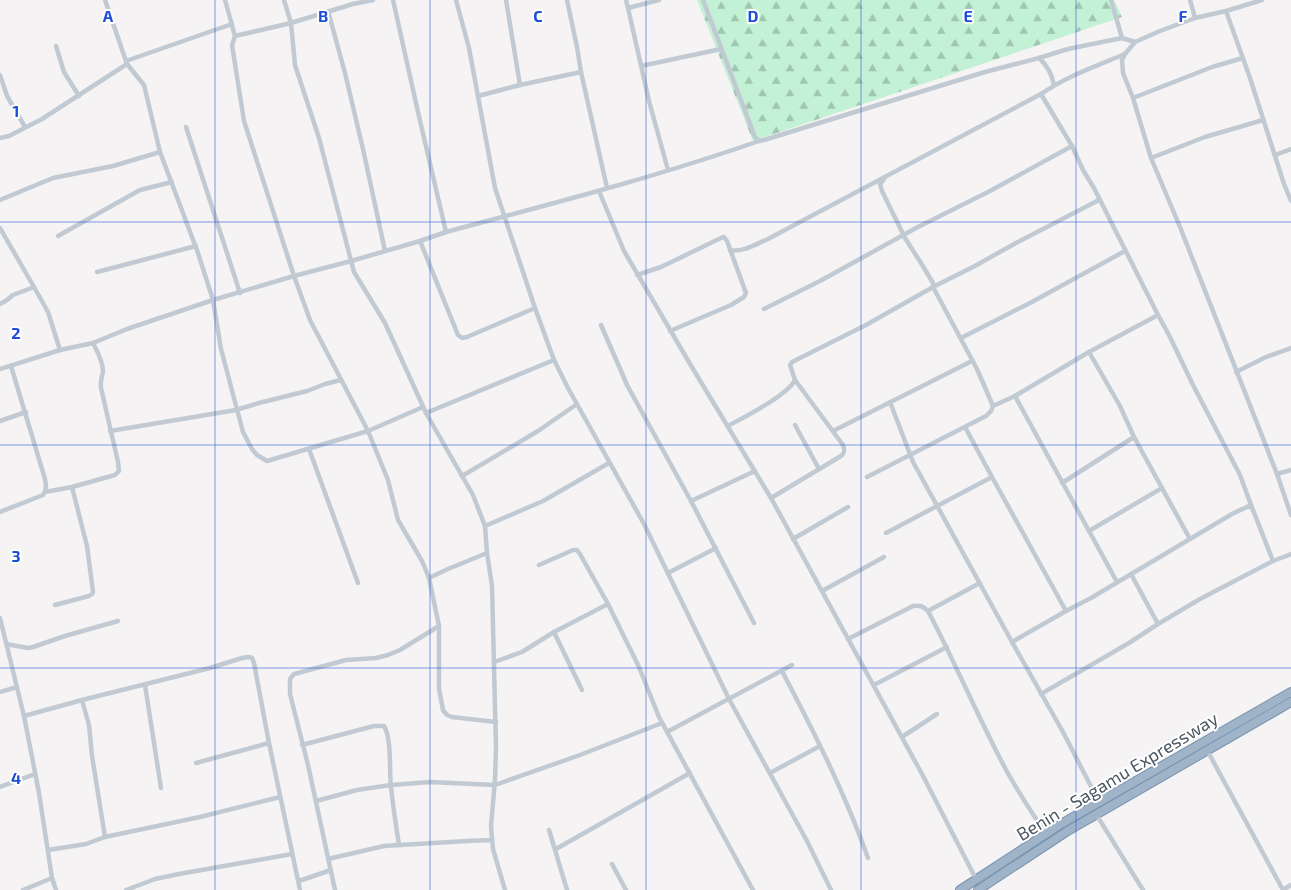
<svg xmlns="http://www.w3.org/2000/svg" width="1291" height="890" font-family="'Exo 2',sans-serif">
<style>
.forest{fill:url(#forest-firs)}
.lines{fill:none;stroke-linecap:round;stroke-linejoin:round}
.trunk-casing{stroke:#7690ad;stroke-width:10}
.minor{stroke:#c1cad2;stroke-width:4.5}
.trunk{stroke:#9fb4c9;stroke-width:8}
.grid{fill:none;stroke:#1d4ed8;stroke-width:1;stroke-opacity:0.55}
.labels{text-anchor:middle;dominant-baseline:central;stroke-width:4;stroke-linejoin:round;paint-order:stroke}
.street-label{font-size:18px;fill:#4a5661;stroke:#fff}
.grid-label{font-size:16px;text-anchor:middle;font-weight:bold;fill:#1d4ed8;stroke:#fff;stroke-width:4;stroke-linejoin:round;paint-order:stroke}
</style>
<defs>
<pattern id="forest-firs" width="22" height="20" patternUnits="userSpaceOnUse" patternTransform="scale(1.25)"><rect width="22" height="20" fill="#c3f1d5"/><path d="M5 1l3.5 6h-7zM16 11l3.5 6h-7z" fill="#a0c6b0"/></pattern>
</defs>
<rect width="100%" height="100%" fill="#f5f3f3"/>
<path class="forest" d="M697 0H1114L1122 17 753 141Z"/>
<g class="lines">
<defs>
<g id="trunk">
<path d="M960 890 1061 824 1291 692"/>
<path d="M978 890 1066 832 1291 702"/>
</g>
</defs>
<use href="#trunk" class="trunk-casing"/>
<g class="minor">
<path d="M105 0 127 64 144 85 160 152 198 253 213 300 221 349 243 432 252 449 257 455 267 461 368 431 423 407"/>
<path d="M225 0 235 36 291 23 353 4 373 0"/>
<path d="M284 0 291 23 295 65 319 138 354 272 385 323 426 413 473 495 485 526 487 553 492 586 496 748 495 780 491 826 493 849 505 890"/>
<path d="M393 0 418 112 446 232"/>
<path d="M456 0 469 48 495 188 535 308 554 360 568 388 644 524 729 699 807 841 831 890"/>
<path d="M506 0 520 85 581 72"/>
<path d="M567 0 577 47 581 72 607 188"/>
<path d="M626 0 628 8"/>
<path d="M659 0 628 8 649 101 668 170"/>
<path d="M703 0 755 137 759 141 764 140 985 72 1039 58 1068 49 1122 38 1135 42 1125 54 1122 60 1123 73 1133 98 1151 158 1180 227 1277 474 1291 515"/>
<path d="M1111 0 1122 38"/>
<path d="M1190 0 1195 18"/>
<path d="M328 11 345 73 363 149 385 251"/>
<path d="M1226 11 1250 78 1284 184 1291 201"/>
<path d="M235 36 232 45 244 121 294 276 310 320 368 431 388 480 398 520 422 561 429 578 439 626V689L443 710 447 715 452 717 496 722"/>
<path d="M1135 42 1160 31 1195 18 1226 11 1262 0"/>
<path d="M56 46 64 72 79 96"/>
<path d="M1039 58C1048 66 1052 74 1054 85"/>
<path d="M126 61 232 24"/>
<path d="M641 66 721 49"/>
<path d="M0 75 7 96 25 127"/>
<path d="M1041 94 1072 146 1083 170 1094 188 1158 315 1169 335 1193 385 1240 475 1251 505"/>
<path d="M478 96 520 85"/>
<path d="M1133 98 1212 67 1243 58"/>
<path d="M186 127 240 293"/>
<path d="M0 138 9 136 42 119 127 64"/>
<path d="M1275 155 1291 149"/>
<path d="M1151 158 1205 137 1263 120"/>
<path d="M884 179 880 184 882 191 905 238 921 263 933 283V287L977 369 993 406"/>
<path d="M599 191 624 251 693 369 771 498 922 774 976 879"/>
<path d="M0 200 53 178 113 166 160 152"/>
<path d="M0 228 38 294 48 312 60 350"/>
<path d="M58 236 140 190 172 182"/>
<path d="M420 241 458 335 462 338 467 337 535 308"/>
<path d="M730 250C742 253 756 244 768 239L1041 94C1067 76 1096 66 1125 54"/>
<path d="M97 272 196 246"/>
<path d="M637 275 661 267 721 238 724 237 727 241 746 293 744 297 731 305 670 331"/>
<path d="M0 304 7 300 13 295 34 287"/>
<path d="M764 309 820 281 916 228 990 191 1072 146"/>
<path d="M601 325 621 371 627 385 691 501 754 623"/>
<path d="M961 338 1030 303 1125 251"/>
<path d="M1089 352 1120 406 1134 437 1190 539"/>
<path d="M0 369 60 350 93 343 127 329 213 300 294 276 351 261 420 241 446 232C551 204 656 177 759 141"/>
<path d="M1236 372 1266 357 1291 348"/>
<path d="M1015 396 1117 582"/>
<path d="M890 402 913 462 1012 642 1063 732 1099 802"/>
<path d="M426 413 554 360"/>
<path d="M0 421 26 412"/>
<path d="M795 425 819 469"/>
<path d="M728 426C744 417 788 395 795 380"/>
<path d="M965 427 992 477"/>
<path d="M110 431 236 410 259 403 307 391 325 384 341 380"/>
<path d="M833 431 972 361"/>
<path d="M309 449 358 583"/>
<path d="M1277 474 1291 470"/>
<path d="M462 476 538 431 577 404"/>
<path d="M867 477 986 416 991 411 993 406 1015 396 1089 352 1158 315"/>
<path d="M1062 483 1134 437"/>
<path d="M45 492 72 487 115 475 119 471 118 462 101 388C100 382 102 377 103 371 103 361 97 351 93 343"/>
<path d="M771 498 841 456C845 453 845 450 843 445L795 380 790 365 792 362 866 325 933 287 973 267 1016 243 1099 200"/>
<path d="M691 501 755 471"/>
<path d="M0 512 43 495C47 490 46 485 45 479L11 366"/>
<path d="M485 526 543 501 609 463"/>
<path d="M1089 531 1162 488"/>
<path d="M886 533 992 477 1066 611"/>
<path d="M793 539 848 507"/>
<path d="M539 565 573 550H577L580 554 608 604 639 667 659 717 753 890"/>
<path d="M668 573 716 548"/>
<path d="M1131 574 1158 624"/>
<path d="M429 578 448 569 487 553"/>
<path d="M822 591 884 557"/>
<path d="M55 605 89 596 92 594 93 592 87 546 72 487"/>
<path d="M928 611 980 583"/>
<path d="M0 618 24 716 39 793 52 878 56 890"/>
<path d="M554 632 582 690"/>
<path d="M848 639 913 606C920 605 923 606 928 611 955 662 977 715 1004 766 1016 789 1031 811 1046 834"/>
<path d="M1012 642 1066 611 1091 598 1232 514 1251 505 1273 561"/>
<path d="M6 644 28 648 33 647 65 636 118 621"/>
<path d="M494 662 522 652 554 632 608 604"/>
<path d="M782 671C814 732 845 793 868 858"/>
<path d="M145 685 161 788"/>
<path d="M874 685 947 647"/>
<path d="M0 692 17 687"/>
<path d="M1041 694 1129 643 1158 624 1200 599 1273 561 1291 554"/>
<path d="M82 700 89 725 92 756 105 837"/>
<path d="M24 716 82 700 210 668 242 658 249 657 252 658 254 663 269 743 300 890"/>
<path d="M667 732 792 665"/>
<path d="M902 737 937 714"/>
<path d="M302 745 374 726H384C392 739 389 771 391 787 393 806 396 826 399 845"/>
<path d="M1207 750 1283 890"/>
<path d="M196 763 269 743"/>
<path d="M770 773 820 746"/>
<path d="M0 787 35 774"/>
<path d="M316 801 357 790 391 785 430 782 495 785 580 755 662 723"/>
<path d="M1096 814 1143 890"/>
<path d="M549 830 567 890"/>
<path d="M556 849 690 773"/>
<path d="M48 850 86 844 105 837 200 817 280 797"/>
<path d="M328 859 384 846 467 841 492 840"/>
<path d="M612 864 626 890"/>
<path d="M299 881 331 870"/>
<path d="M23 890 52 878"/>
<path d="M126 890 155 879 179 874 292 854"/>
<path d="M335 890 308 765 290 694V679L294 674 298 673 346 660 376 658 388 655 400 650 439 626"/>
<path d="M1283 890 1291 885"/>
</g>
<use href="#trunk" class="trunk"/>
</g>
<path class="grid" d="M215 0V890M430 0V890M646 0V890M861 0V890M1076 0V890M0 222H1291M0 445H1291M0 668H1291"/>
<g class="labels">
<g class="street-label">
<text transform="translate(1117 776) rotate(-31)">Benin - Sagamu Expressway</text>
</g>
</g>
<g class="grid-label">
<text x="108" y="22">A</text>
<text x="323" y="22">B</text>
<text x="538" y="22">C</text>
<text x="753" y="22">D</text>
<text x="968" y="22">E</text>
<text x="1183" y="22">F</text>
<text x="16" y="117">1</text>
<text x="16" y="339">2</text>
<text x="16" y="562">3</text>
<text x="16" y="784">4</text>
</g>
</svg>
